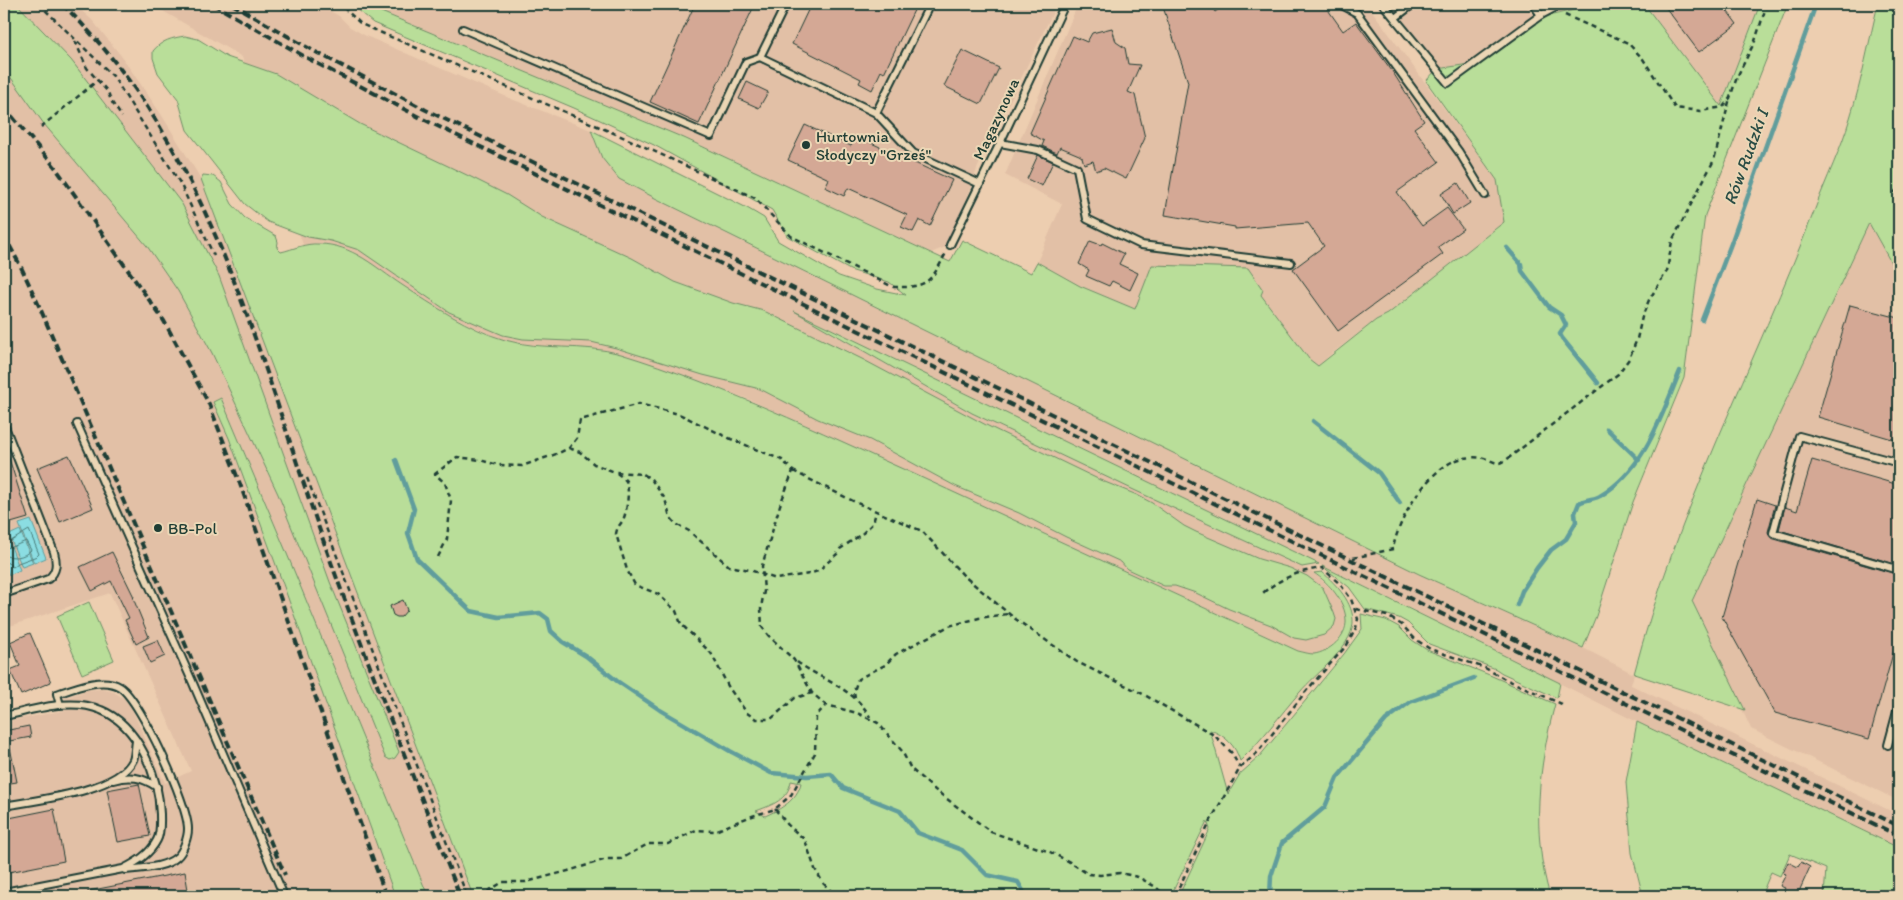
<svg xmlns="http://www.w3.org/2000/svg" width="1903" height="900" font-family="Itim,sans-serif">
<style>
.built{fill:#e2c0a6}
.green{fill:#b9de99;stroke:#6c8e66;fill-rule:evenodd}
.water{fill:#8bdde2;stroke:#609d9c}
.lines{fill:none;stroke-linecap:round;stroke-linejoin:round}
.shore{stroke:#4a7d7a;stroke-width:1}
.stream{stroke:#609d9c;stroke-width:4.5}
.building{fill:#d4a895;stroke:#1f3d34}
.lane-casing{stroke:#1f3d34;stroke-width:10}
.path{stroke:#1f3d34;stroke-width:2.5;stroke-dasharray:5 4;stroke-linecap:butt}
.lane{stroke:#ebd6b5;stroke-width:6}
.rail{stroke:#1f3d34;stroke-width:4;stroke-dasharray:8 4;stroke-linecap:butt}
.poi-dot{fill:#1f3d34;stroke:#ebd6b5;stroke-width:2}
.labels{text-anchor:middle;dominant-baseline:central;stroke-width:4;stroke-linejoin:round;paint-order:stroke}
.street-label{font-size:16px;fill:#1f3d34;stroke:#ebd6b5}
.poi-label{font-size:16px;fill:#1f3d34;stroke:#ebd6b5;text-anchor:start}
.water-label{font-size:18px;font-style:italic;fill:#2a4d45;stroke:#ebd6b5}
</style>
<rect width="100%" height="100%" fill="#edceb0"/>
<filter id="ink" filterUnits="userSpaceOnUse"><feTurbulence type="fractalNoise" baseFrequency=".02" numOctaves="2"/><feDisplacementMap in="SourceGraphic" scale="10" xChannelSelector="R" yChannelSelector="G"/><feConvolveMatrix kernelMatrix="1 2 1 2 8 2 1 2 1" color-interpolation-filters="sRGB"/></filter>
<g filter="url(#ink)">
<g class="built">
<path d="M4 4H74L92 20 122 57 161 114 201 179 473 896H428L285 549 221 398 214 402 229 438 283 584 395 896H4V722L66 710 63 699 87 690 101 689 114 692 126 700 131 707 165 783 191 771 110 593 4 628Z"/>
<path d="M151 4H318L339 16 350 27 366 36 514 100 591 130 602 158 655 198 1419 574 1583 648 1634 674 1631 685 1899 815V848L1637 722 1405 606 804 316 972 413 1314 573 1334 592 1344 608 1346 622 1341 636 1328 649 1321 652 1314 654 1298 651 748 399 618 353 582 348 546 346 506 341 472 326 435 307 352 251 334 245 317 243 303 245 242 57Z"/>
<path d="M362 4H1057L977 169 950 245 931 253 684 138Z"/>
<path d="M1078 4H1367L1497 180 1505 222 1388 314 1376 320 1332 353 1318 366 1309 359 1261 295 1263 289 1136 310 1080 286 1037 262 1062 204 1005 175Z"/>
<path d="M1386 4H1524L1536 19 1482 62 1437 69Z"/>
<path d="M1644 4H1760L1721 106Z"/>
<path d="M1869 222 1899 277V801L1751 729 1692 601Z"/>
</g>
<g class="green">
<path d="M4 4H17L71 60 182 204 219 276 330 582 399 752 395 758 390 760 385 757 278 494 212 353 178 291 147 246 44 124 4 68Z"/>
<path d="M350 4H362L684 138 950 262 962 240 1031 273 1037 262 1080 286 1135 309 1152 265 1248 268 1263 290 1261 295 1309 359 1318 366 1376 320 1388 314 1504 222 1497 180 1426 81 1437 69 1482 62 1536 19 1599 4H1644L1721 106 1760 4H1788L1705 215 1684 378 1633 502 1596 616 1583 648 1419 574 655 198 619 179 602 158 591 130 747 208 764 218 778 241 839 276 877 289 906 295 889 282 850 270 787 236 772 210 654 145 574 108 373 23Z"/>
<path d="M1878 4H1899V277L1869 223 1692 601 1745 710 1634 674C1676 513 1755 364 1815 209 1826 179 1841 149 1850 118 1862 80 1869 41 1878 4Z"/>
<path d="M185 36 198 39 227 57 276 74 360 124 471 177 507 195 542 217 632 258 675 282 733 303 764 311 862 359 988 426 1100 480 1137 495 1152 503 1184 526 1196 532 1259 559 1290 568 1307 576 1323 588 1334 613 1336 619 1334 626 1324 635 1306 640 1294 638 1271 625 1229 609 1196 593 1175 586H1164L1127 569 1121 562 1066 537 1019 513 955 486 870 440 818 419 760 389 703 375 616 348 591 342 523 339 503 335 449 312 359 250 331 241 308 237 268 222 245 204 187 130 178 99 158 73 153 58V51C162 40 172 38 185 36Z"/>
<path d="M203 175 213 176 221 182 232 204 245 218 276 236 278 242 277 248 281 252C294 249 305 243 319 244 352 244 376 268 402 285 434 306 468 329 505 340 542 351 583 343 621 354 722 385 818 431 914 474 1042 533 1170 592 1298 651 1303 652 1309 654 1314 654 1329 652 1347 637 1346 620 1345 601 1329 583 1314 573L1322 572C1336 584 1354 603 1353 623 1351 649 1316 673 1300 692 1280 715 1262 740 1240 761 1236 746 1225 735 1210 730L1228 794 1240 774 1259 757 1344 654 1362 629 1361 614 1386 620 1399 627 1412 640 1427 650 1492 676 1555 704C1538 768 1531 832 1550 896H1180L1181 891 1210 829 1207 821 1174 889 1172 896H473L201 179ZM791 781 801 783C797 800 781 809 765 816L756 811C772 805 788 800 791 781Z"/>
<path d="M794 311 1319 564 1302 567 1136 491 972 413Z"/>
<path d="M221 398 285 549 428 896H395L283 584 229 438 213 402Z"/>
<path d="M1322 566 1560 683 1557 698 1502 673 1496 669 1429 644 1408 623 1399 618 1365 609 1349 587Z"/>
<path d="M89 602 114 660 82 674 57 616Z"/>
<path d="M1637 722 1899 848V896H1824L1826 869 1790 854 1780 876 1771 872 1761 896H1643L1632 853 1626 782Z"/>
</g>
<g class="water">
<path d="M31 520 46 558 34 563 19 524Z"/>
<path d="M20 530 33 563 22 567 9 535Z"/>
<path d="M7 536 20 570 9 575 4 562V537Z"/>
</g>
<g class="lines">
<g class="shore">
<path d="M4 542 11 541 29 530 39 554 37 556 18 563 13 567 8 563 4 562"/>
<path d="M4 548 12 547 26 541 31 550C22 559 14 557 4 556"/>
</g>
<g class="stream">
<path d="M1507 248 1521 264 1522 271 1549 307 1561 315 1566 325 1560 334 1562 338 1598 383"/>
<path d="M1702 320 1732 241 1816 4"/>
<path d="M1313 421 1379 473 1400 503"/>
<path d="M1607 429 1639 460"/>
<path d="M396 460 414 509 408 533 417 559 471 611 499 617 540 613 548 619 551 631 563 642 586 656 617 681 660 710 730 751 771 773 807 776 831 774 843 788 900 811 918 833 962 850 987 875 1018 882 1026 896"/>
<path d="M1517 605 1522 591 1537 568 1551 550 1566 539 1576 522 1575 513 1579 503C1586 499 1596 499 1600 496 1645 469 1661 417 1680 371"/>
<path d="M1270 896 1271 876 1282 843 1325 807 1337 778 1386 720 1410 702 1474 678"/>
</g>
</g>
<g class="building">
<path d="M695 4H755L699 124 650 102Z"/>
<path d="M811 4H917L884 73 881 71 872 90 859 83 861 79 792 44Z"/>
<path d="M1162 4H1209L1215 12 1226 4H1324L1343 31 1356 22 1392 71 1424 121 1414 128 1439 162 1397 192 1422 226 1447 208 1463 229 1438 247 1443 254 1338 331 1293 269 1324 246 1308 223 1235 229V227L1165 215 1188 82Z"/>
<path d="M1663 4H1722L1737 24 1699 52Z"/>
<path d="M1112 28 1116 42 1125 48 1128 64 1140 65 1128 92 1135 95 1145 138 1126 179 1104 168 1096 171 1093 161 1084 164 1082 157 1079 155 1060 147 1057 153 1042 146 1044 141 1030 133 1073 36 1087 42 1092 33Z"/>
<path d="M962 50 999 68 981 104 944 86Z"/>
<path d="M747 82 768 92 759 108 739 99Z"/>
<path d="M805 125 851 146 856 136 952 180 930 226 919 220 913 232 901 227 907 215 848 188 844 196 825 187 829 179 788 160Z"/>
<path d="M1038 155 1053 162 1042 186 1027 179Z"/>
<path d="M1458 183 1470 203 1453 214 1441 194Z"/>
<path d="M1090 241 1101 245 1102 243 1124 254 1119 264 1138 273 1130 290 1112 281 1109 286 1086 276 1089 270 1079 264Z"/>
<path d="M1850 305 1899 318V441L1818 417Z"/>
<path d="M6 449 28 518 4 525V450Z"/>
<path d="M69 455 93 508 60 522 37 468Z"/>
<path d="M1812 460 1899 485V565L1779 530 1785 507 1797 511Z"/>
<path d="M1757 499 1775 505 1768 532 1771 538 1899 575V611L1895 625 1899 627V632L1869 739 1775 713 1722 617Z"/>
<path d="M112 552 134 597 133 598 149 637 136 644 125 620 129 618 111 581 92 591 80 567Z"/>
<path d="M403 600 407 610 401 617H397L393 615 390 606Z"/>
<path d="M30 633 51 682 21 695 10 670 20 666 10 642Z"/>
<path d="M158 640 165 656 150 663 143 646Z"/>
<path d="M29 726 31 737 4 742V731Z"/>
<path d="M9 742 17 782 4 784V743Z"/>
<path d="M139 784 150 836 118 842 107 790Z"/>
<path d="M54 809 64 861 4 873V819Z"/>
<path d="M1788 862 1798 867 1801 862 1810 867 1797 896H1781L1785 888 1780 886 1786 874 1783 873Z"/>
<path d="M185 872 189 896H88V891Z"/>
</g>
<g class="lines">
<defs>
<g id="lane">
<path d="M786 4 760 57 876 113 913 153 980 184"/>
<path d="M1340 4 1357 13 1459 152 1485 195"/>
<path d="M1383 4 1448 83 1541 15"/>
<path d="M1533 4 1541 15 1556 7 1567 4"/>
<path d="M1395 18 1413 4"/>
<path d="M463 29 711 136 746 62 760 57"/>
<path d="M876 113 930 4"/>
<path d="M1000 143 1038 150 1077 168 1087 219 1141 245 1291 263"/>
<path d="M950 245 1000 143 1065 4"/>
<path d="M4 424 54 552C57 563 57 572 48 579L4 594"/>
<path d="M77 424 192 681 284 896"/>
<path d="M1899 463 1799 436 1773 533 1899 570"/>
<path d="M60 705 57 694C74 688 103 676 120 687 141 701 188 804 188 829 188 837 183 852 177 857 165 868 141 868 126 870"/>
<path d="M4 716C34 710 71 697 101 710 138 725 159 776 160 814 160 822 161 833 157 840 150 854 137 862 123 869L4 892"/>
<path d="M1888 745 1899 704"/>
<path d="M113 780C130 775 142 777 157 787"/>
<path d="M4 806C35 800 118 792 133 760 135 755 135 747 136 741"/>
</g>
</defs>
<use href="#lane" class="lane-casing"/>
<g class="path">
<path d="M39 4 113 76 180 183 214 256"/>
<path d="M335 4 344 8 361 24 632 141 755 198 791 236 893 287C927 288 931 282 946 253"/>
<path d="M1565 15 1628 43 1643 59 1675 108 1701 111 1723 107 1730 98 1737 77 1755 41 1767 4"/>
<path d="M75 41 87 68 108 92 111 101 122 117"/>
<path d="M41 127 98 80"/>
<path d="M1894 193 1899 187"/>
<path d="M569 448 580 452 594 464 615 472 643 474 651 479 665 499 670 517 676 524 689 531 729 566 750 570 776 579 809 574 818 571 837 554 840 549 863 533 873 523 876 512"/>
<path d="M793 471 855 502 922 531 964 576 1014 618 1077 662 1143 694 1214 735 1231 752 1240 768"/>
<path d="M617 473C619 475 624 478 626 481 630 488 627 512 623 520 620 525 617 527 616 534L627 570 635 585 658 594 676 611 681 624 711 653 729 688 747 713 756 719H771L795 698 812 693"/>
<path d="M307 478 467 896"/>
<path d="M438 557 447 539 451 500 445 483 435 474 457 457 480 460 498 465 522 466 559 453 569 448 577 438 580 420 639 404 679 414 731 439 782 460 793 471 780 505 762 566 764 591 761 608 762 627 768 635 794 660 812 693 826 705"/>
<path d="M1353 558 1393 549C1398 518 1431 463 1464 458 1470 457 1478 457 1484 458 1488 459 1494 463 1499 463 1501 463 1503 461 1506 460L1618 374 1629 359 1637 339 1642 317 1649 300 1667 271 1672 241 1714 160 1730 98"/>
<path d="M1356 609 1387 616 1402 625 1415 639 1430 649 1485 668 1505 679 1564 705"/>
<path d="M797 662C822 680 855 689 870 717"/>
<path d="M855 698 854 691 858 679 885 665 896 654 949 626 979 618 1008 614"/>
<path d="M775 809 788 825 805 840 815 869 823 883 836 896"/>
<path d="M480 896 503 882H526L568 871 607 859H621L648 844H668L696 830 715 831 749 817 775 809 791 795 815 753 816 716 826 705 857 713 878 723 902 751 911 769 935 790 991 832 1050 852 1068 861 1088 874 1100 875 1120 873 1138 877 1156 887 1165 896"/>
<path d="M1175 896 1211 820 1240 768 1258 752 1307 690 1347 645 1356 628 1358 619 1351 599 1340 584 1322 568C1300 571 1280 578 1263 593"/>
</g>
<use href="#lane" class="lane"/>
<g class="rail">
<path d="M62 4C209 144 255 346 320 531 363 654 413 775 460 896"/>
<path d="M213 4 307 58 421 118 1899 836"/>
<path d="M232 4 312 50 426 110 1899 826"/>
<path d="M4 107 55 167 164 321 209 404 240 484 386 896"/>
<path d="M4 235 22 269 40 308 285 875"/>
</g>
</g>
</g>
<g class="poi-dot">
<circle cx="806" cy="145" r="5"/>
<circle cx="158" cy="528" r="5"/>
</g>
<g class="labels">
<g class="street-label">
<text transform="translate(996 119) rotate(-65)">Magazynowa</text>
</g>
<g class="poi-label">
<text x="816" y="136">Hurtownia<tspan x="816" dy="18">Słodyczy "Grześ"</tspan></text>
<text x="168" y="528">BB-Pol</text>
</g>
<g class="water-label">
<text transform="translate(1746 157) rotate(-70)">Rów Rudzki I</text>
</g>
</g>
<rect width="1903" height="900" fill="none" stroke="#ebd6b5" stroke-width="20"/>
<rect x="10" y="10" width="1883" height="880" fill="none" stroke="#1f3d34" stroke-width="2" filter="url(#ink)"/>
</svg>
